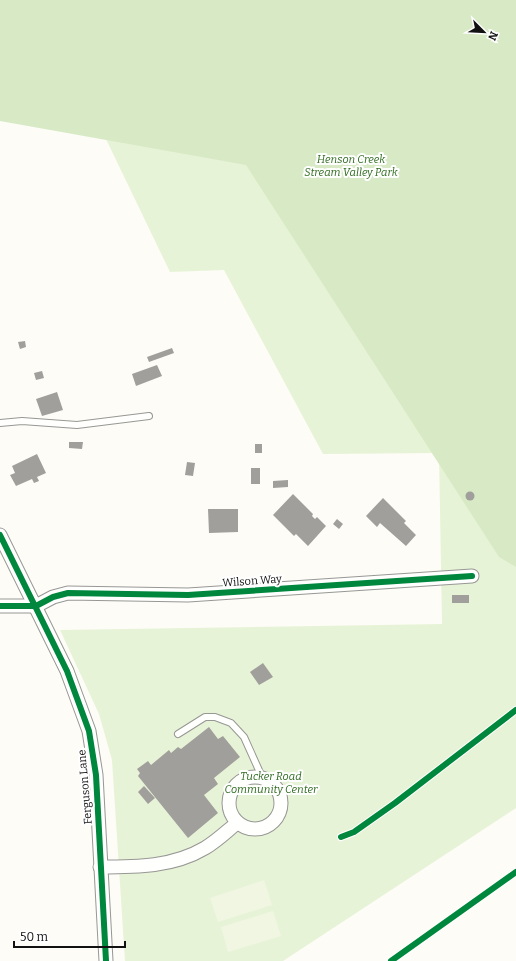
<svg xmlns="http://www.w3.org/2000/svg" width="516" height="961" font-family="Bitter,serif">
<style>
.green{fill:#e7f3d7}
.forest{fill:#d8eac5}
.pitch{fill:#f0f6e1}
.building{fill:#a19f9c}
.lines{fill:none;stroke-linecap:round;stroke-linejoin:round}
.lane-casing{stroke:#979795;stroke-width:8}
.street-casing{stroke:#979795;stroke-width:15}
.lane{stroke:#fffffe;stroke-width:6}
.street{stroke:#fffffe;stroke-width:13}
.cycleway-casing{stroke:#fff;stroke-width:8}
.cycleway{stroke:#00873e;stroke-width:6}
.labels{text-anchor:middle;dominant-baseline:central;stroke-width:4;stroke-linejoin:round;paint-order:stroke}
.park-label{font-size:11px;font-style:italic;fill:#2f6b1f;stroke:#fff}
.street-label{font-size:11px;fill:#111;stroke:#fff}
</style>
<rect width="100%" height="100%" fill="#fdfcf7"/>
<path class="green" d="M39 0H516V808L283 961H125L112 760 99 714 60 630 442 624 439 453 323 454 224 270 170 272Z"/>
<path class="forest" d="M0 0H516V567L499 557 246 165 0 121Z"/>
<g class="pitch">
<path d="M264 880 272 905 218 922 210 898Z"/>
<path d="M273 911 281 936 228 952 221 927Z"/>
</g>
<g class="building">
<path d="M25 341 26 347 20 349 18 342Z"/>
<path d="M172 348 174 353 149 362 147 357Z"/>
<path d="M157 365 162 376 136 386 132 374Z"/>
<path d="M42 371 44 378 36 380 34 373Z"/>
<path d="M57 392 63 410 42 416 36 399Z"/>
<path d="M69 442H83L82 449 69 448Z"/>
<rect x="255" y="444" width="7" height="9"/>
<path d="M37 454 46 473 37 477 39 481 34 483 32 479 16 486 10 475 15 473 12 466Z"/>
<path d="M187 462 195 463 193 476 185 475Z"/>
<rect x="251" y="468" width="9" height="16"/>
<path d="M288 480V487L273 488V481Z"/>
<circle cx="470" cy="496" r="4.5"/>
<path d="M293 494 313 514 312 516 315 519 317 517 326 526 308 546 296 534 294 536 273 515Z"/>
<path d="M383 498 406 521 404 523 416 535 406 546 380 523 377 527 366 516Z"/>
<path d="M208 509H238V532L209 533Z"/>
<path d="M337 519 343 524 339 529 333 524Z"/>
<rect x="452" y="595" width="17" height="8"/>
<path d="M263 663 273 677 259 685 250 672Z"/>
<path d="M209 727 218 739 223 736 240 757 214 778 218 784 204 795 218 813 188 838 138 776 140 773 137 769 148 761 151 765 169 750 171 753 178 747 181 749Z"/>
<path d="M144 786 155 798 148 804 138 792Z"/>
</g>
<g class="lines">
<defs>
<g id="lane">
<path d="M0 423 22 421 77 425 149 416"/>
<path d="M178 734 205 717H215L231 723 244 737 262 777"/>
</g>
<g id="street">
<path d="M0 535 67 671 89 731 96 775 106 961"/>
<path d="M0 606H36L53 597 68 593 188 595 472 576"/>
<circle cx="255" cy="803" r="26"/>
<path d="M100 867C137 867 173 867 205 848 217 841 227 831 237 823"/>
</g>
</defs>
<use href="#lane" class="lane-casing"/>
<use href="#street" class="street-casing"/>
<use href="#lane" class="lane"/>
<use href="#street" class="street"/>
<defs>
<g id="cycleway">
<path d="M0 535 67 671 89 731 96 775 106 961"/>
<path d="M0 606H36L53 597 68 593 188 595 472 576"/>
<path d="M341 837 354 832 395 803 516 710"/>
<path d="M391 961 516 872"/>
</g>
</defs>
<use href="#cycleway" class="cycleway-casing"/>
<use href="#cycleway" class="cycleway"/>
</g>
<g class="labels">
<g class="park-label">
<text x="351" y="159">Henson Creek<tspan x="351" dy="13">Stream Valley Park</tspan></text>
<text x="271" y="776">Tucker Road<tspan x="271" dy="13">Community Center</tspan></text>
</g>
<g class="street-label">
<text transform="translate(252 581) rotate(-4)">Wilson Way</text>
<text transform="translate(85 787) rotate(-95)">Ferguson Lane</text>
</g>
</g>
<g transform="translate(484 32) rotate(114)" stroke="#ffffff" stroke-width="3" paint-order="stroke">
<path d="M0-3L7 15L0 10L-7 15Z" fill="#111111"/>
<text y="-6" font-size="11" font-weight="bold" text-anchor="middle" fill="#111111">N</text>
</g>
<path d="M14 941v6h111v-6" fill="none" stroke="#111111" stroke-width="2"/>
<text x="20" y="941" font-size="12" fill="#111111" stroke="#ffffff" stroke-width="3" paint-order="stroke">50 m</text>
</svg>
